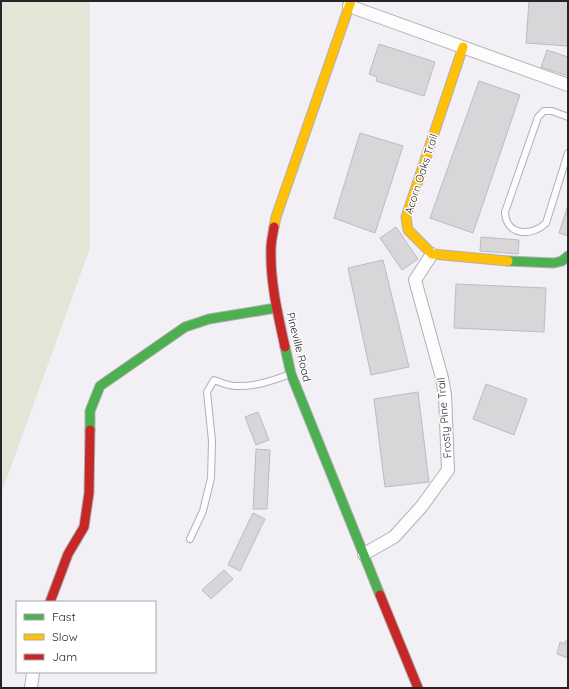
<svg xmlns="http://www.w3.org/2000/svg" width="569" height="689" font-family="Quicksand,sans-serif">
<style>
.green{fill:#e4e5d6}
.building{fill:#d9d6da;stroke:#bebbbf}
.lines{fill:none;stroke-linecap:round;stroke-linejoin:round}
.lane-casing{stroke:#b2b0b4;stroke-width:8}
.street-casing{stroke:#b2b0b4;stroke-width:14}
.fast-casing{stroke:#b2b0b4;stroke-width:11}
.slow-casing{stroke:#b2b0b4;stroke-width:11}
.jam-casing{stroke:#b2b0b4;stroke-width:11}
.lane{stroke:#fdfdfe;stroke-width:6}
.street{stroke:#fdfdfe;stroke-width:12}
.fast{stroke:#4caf50;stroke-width:9}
.slow{stroke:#ffc107;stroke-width:9}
.jam{stroke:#c62828;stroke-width:9}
.labels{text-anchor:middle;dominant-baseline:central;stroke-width:3;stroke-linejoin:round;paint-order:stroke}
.street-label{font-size:11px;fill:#262428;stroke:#fff}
</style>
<rect width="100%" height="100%" fill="#f2eff5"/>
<path class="green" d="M1 1H90V248L1 494Z"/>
<g class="building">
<path d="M529 1H568V46L526 43Z"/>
<path d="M379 44 435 62 424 96 376 81 377 77 369 74Z"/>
<path d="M547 50 568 57V76L541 67Z"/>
<path d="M479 81 520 95 473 233 430 218Z"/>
<path d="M360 133 403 146 375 233 334 218Z"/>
<path d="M568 205V236L559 233Z"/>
<path d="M396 227 418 259 402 270 380 238Z"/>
<path d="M481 237 519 240 518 254 480 251Z"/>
<path d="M383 260 409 367 371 375 348 268Z"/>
<path d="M456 284 546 288 544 332 454 328Z"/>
<path d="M486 384 527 399 514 435 473 419Z"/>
<path d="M418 392 429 482 385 487 374 399Z"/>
<path d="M258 412 269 440 256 445 245 417Z"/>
<path d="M256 449 270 450 267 509H253Z"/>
<path d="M253 513 265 519 240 571 228 565Z"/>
<path d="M224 570 233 579 211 599 202 590Z"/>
<path d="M565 641H568V658L557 654 560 642 564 644Z"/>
</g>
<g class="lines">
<defs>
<g id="lane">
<path d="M568 117 552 111H544L538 117 505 212C506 236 532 237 546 223L568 153"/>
<path d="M190 539 203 511 211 478 212 441 207 392 214 380C220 382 228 386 235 386 254 387 272 381 290 374"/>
</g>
<g id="street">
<path d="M349 6 568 85"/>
<path d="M364 554 394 537 422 506 448 470 445 395 442 378 415 280 432 254"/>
<path d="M31 688 33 672"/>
</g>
<g id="fast">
<path d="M508 261 554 263 562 261 568 256"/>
<path d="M285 347 291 374 380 595"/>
<path d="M90 430V411L100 386 185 327 209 319 276 308"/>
</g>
<g id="slow">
<path d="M463 47 406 217 408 230 432 254 508 261"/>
<path d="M274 227 276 217 351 1"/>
</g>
<g id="jam">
<path d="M274 227C273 234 271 241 271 249 270 282 278 315 285 347"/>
<path d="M380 595 418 688"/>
<path d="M50 602 68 554 84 527 89 493 90 430"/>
</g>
</defs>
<use href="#lane" class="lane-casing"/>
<use href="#street" class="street-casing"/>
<use href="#fast" class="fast-casing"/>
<use href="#slow" class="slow-casing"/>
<use href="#jam" class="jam-casing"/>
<use href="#lane" class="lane"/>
<use href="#street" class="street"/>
<use href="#fast" class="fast"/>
<use href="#slow" class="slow"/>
<use href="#jam" class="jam"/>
</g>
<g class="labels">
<g class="street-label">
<text transform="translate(421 174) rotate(-72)">Acorn Oaks Trail</text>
<text transform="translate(299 347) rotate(76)">Pineville Road</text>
<text transform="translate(444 418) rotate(-95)">Frosty Pine Trail</text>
</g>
</g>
<rect width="569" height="689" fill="none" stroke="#262428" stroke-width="4"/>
<rect x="16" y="601" width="140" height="72" fill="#ffffff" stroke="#a8a7a9"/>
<rect x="24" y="614" width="20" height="6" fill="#4caf50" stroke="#a8a7a9"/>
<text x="52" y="621" font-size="12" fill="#262428">Fast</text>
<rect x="24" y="634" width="20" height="6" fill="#ffc107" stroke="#a8a7a9"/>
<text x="52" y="641" font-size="12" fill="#262428">Slow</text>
<rect x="24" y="654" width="20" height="6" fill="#c62828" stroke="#a8a7a9"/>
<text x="52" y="661" font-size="12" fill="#262428">Jam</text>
</svg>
